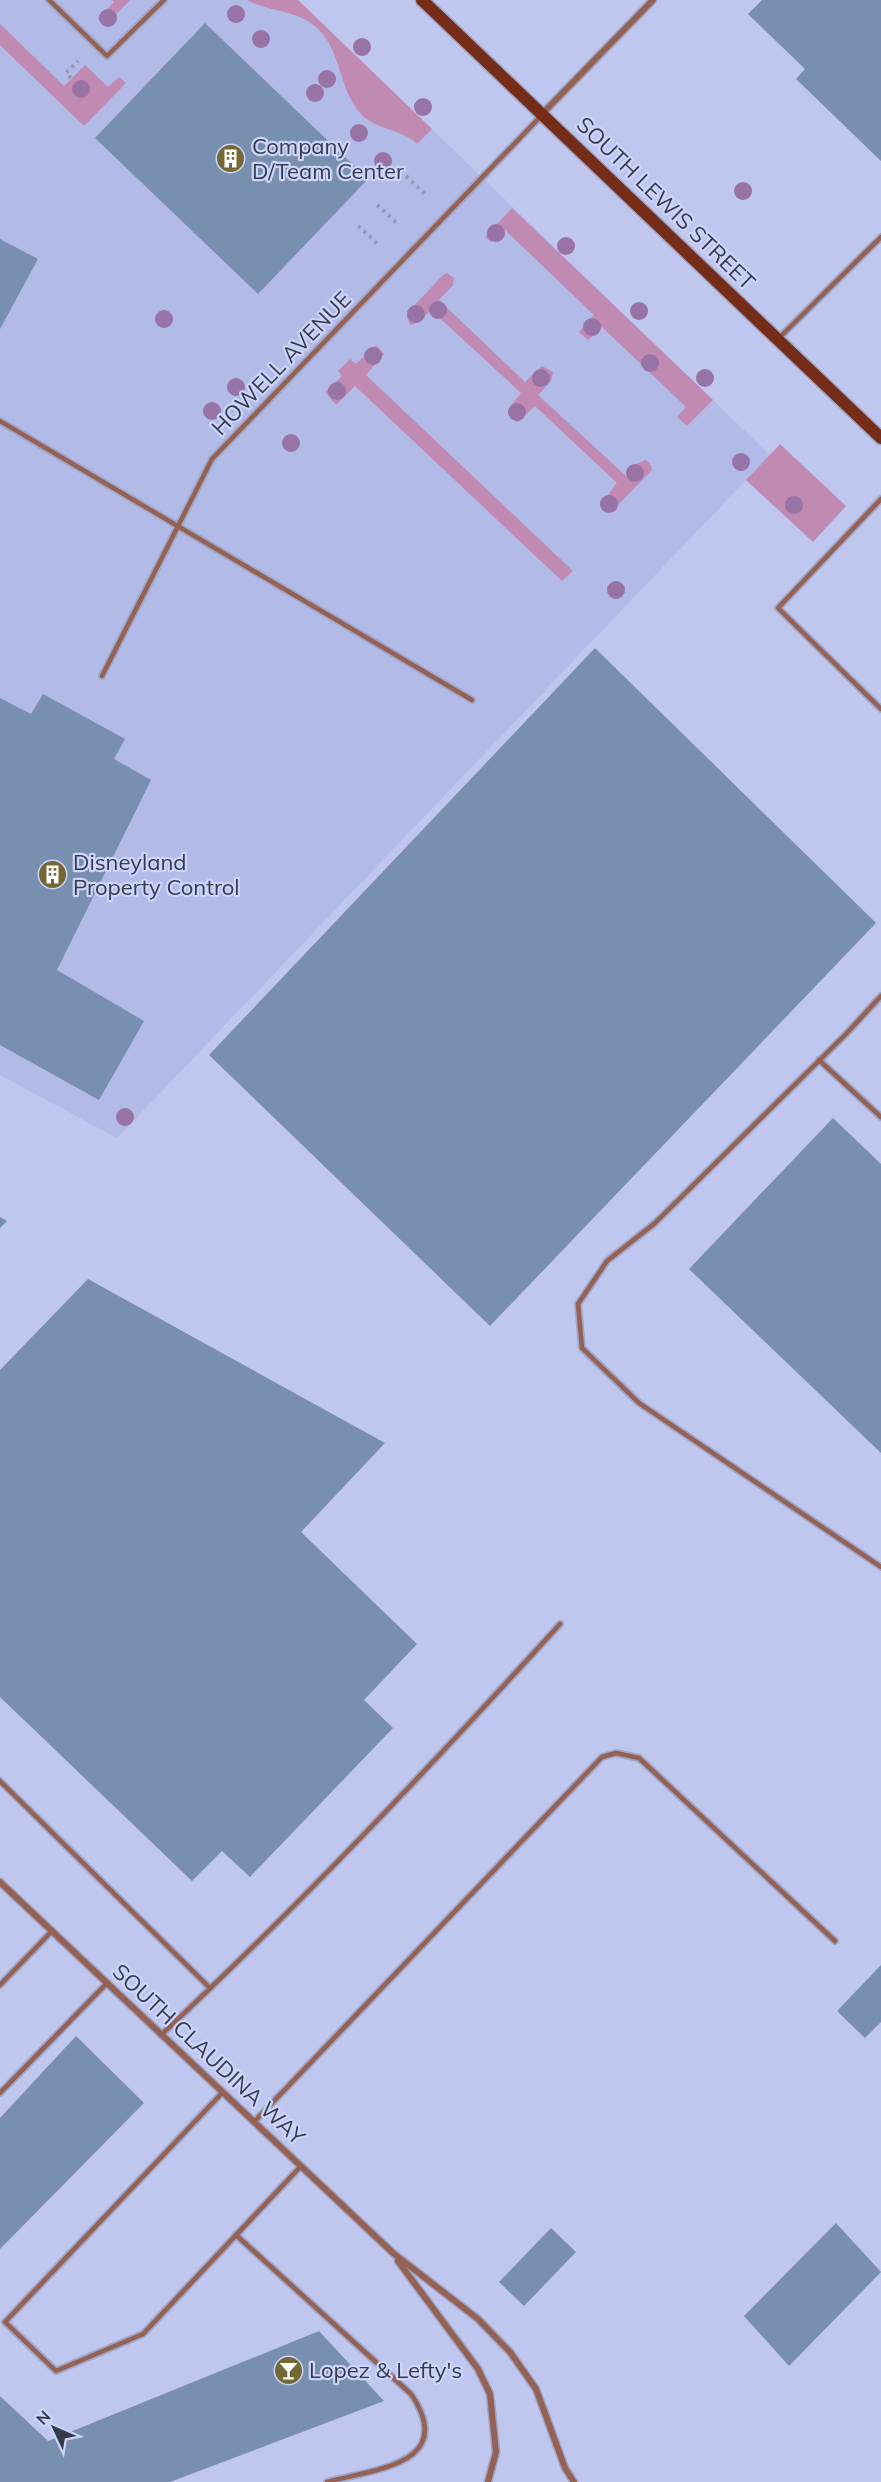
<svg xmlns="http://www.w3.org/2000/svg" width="881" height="2482" font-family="Mulish,sans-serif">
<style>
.built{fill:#b2bae7}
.green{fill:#c08ab2}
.building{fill:#788faf}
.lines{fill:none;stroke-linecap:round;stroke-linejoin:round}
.service-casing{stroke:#9ea5c6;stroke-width:8}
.minor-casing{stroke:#9ea5c6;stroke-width:9}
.secondary-casing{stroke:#9ea5c6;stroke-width:15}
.path{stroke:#9399b8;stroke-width:4;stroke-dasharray:3 4.5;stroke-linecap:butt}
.service{stroke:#956153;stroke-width:4.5}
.minor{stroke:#956153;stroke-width:6}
.secondary{stroke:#752c18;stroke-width:12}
.tree{fill:#9873a5}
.labels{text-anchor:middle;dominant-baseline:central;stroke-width:4.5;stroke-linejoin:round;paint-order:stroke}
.poi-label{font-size:22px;fill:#373a49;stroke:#ccd4fb;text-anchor:start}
.street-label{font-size:22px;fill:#373a49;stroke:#ccd4fb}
</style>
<rect width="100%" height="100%" fill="#bfc7ee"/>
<path class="built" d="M0 0H298L770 455 117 1138 0 1075Z"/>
<g class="green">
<path d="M112 0H130L105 26 98 19 114 2Z"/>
<path d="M247 0H298L432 129 417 144C401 128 377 131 361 114 338 89 342 49 315 26 295 10 269 12 247 0Z"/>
<path d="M0 24 64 86 85 65 108 87 119 77 126 83 84 126 0 45Z"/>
<path d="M512 208 713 400 687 426 677 417 686 407 602 327 588 340 579 332 594 315 504 229 491 242 485 237Z"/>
<path d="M447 273 454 278 453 285 439 300 525 382 542 366 553 372 551 381 538 395 626 476 638 463 646 460 651 465 652 470 613 510 607 511 601 504 617 483 535 406 518 422 511 419 509 408 521 393 431 310 419 322 410 325 407 317 410 310 443 275Z"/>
<path d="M376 345 384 354 366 375 573 571 562 581 355 386 336 405 325 392 342 376 338 371 350 359 356 364Z"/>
<path d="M780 444 846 506 813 542 746 480Z"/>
</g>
<g class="building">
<path d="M762 0H881V161L796 79 805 69 748 14Z"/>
<path d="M205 23 368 179 258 294 95 138Z"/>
<path d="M0 239 38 259 0 329Z"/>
<path d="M595 648 876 923 490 1326 209 1055Z"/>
<path d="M43 694 125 739 114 759 151 780 57 970 144 1021 99 1100 0 1045V698L31 714Z"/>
<path d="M833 1118 881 1164V1453L689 1269Z"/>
<path d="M0 1217 7 1221 0 1228Z"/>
<path d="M88 1279 385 1443 301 1532 417 1644 364 1700 393 1728 250 1877 222 1851 192 1881 0 1697V1370Z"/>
<path d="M881 1965V2022L865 2038 837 2011Z"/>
<path d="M76 2036 144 2103 0 2249V2118Z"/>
<path d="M836 2223 881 2272 789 2366 744 2316Z"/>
<path d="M551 2228 576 2252 524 2306 499 2282Z"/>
<path d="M319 2331 384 2401 170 2482H0V2396L48 2441Z"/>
</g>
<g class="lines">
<defs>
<g id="service">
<path d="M49 0 107 56 164 0"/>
<path d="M779 338 881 237"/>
<path d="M0 421 472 700"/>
<path d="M881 499 778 608 881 709"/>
<path d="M102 676 212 459 542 115"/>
<path d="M881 996 846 1034 655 1223 607 1261 578 1304 582 1348 639 1403 881 1567"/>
<path d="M819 1060 881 1117"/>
<path d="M0 1781 210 1988"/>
<path d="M0 1985 52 1931"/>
<path d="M161 2035C301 1904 432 1765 560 1624"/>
<path d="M0 2093 107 1983"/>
<path d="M222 2093 5 2322 56 2371 143 2334 301 2166"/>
<path d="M254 2122 602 1757 616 1753 639 1758 835 1941"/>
<path d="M236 2235 411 2394C458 2464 375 2469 327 2482"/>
</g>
<g id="minor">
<path d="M542 114 653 0"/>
<path d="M0 1882 393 2253 478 2319 510 2352 536 2389 565 2468 574 2482"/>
<path d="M398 2261 478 2369 490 2394 496 2452 488 2482"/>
</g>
<path id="secondary" d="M422 0 881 438"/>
</defs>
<use href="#service" class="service-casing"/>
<use href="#minor" class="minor-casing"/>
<use href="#secondary" class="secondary-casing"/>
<g class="path">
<path d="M71 78 66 73 78 61"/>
<path d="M406 176 427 196"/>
<path d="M377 205 399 225"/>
<path d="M358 226 380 246"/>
</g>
<use href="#service" class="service"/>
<use href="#minor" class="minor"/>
<use href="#secondary" class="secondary"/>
</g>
<g class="tree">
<circle cx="236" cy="14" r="9"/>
<circle cx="108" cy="18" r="9"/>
<circle cx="261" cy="39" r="9"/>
<circle cx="362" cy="47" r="9"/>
<circle cx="327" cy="79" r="9"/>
<circle cx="81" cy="89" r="9"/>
<circle cx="315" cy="93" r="9"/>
<circle cx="423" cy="107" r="9"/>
<circle cx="359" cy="133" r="9"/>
<circle cx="383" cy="161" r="9"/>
<circle cx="743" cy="191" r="9"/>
<circle cx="496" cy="233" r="9"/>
<circle cx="566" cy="246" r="9"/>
<circle cx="438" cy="310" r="9"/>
<circle cx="639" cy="311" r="9"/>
<circle cx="416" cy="314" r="9"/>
<circle cx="164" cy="319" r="9"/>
<circle cx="592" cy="327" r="9"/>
<circle cx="373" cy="356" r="9"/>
<circle cx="650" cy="363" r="9"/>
<circle cx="541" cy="378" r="9"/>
<circle cx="705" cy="378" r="9"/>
<circle cx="236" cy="387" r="9"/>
<circle cx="337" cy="391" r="9"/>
<circle cx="212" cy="411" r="9"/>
<circle cx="517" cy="412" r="9"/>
<circle cx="291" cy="443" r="9"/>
<circle cx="741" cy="462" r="9"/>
<circle cx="635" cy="473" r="9"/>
<circle cx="609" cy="504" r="9"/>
<circle cx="794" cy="505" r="9"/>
<circle cx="616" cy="590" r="9"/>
<circle cx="125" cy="1117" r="9"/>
</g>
<defs>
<symbol id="building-disc" viewBox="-11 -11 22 22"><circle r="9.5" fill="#746835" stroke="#ccd4fb"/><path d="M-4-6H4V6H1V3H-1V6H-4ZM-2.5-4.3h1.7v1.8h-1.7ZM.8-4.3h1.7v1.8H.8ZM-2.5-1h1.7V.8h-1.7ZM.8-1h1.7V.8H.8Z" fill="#fff"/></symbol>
<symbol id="bar-disc" viewBox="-11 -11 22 22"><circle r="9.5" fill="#746835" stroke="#ccd4fb"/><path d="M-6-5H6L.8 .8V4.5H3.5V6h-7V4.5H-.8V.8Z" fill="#fff"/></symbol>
</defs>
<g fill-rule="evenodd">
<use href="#building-disc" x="214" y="142" width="33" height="33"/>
<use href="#building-disc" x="36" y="858" width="33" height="33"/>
<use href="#bar-disc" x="272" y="2354" width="33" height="33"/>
</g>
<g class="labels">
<g class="poi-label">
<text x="252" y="146">Company<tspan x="252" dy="25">D/Team Center</tspan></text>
<text x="73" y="862">Disneyland<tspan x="73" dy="25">Property Control</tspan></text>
<text x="309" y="2370">Lopez &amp; Lefty's</text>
</g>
<g class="street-label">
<text transform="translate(666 203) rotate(44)">SOUTH LEWIS STREET</text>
<text transform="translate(281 363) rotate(-46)">HOWELL AVENUE</text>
<text transform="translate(209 2054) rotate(43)">SOUTH CLAUDINA WAY</text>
</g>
</g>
<g transform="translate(54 2428) rotate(314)" stroke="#ccd4fb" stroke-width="4.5" paint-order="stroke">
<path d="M0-4.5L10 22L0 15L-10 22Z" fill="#373a49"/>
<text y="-9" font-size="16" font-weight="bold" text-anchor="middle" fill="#373a49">N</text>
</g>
</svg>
